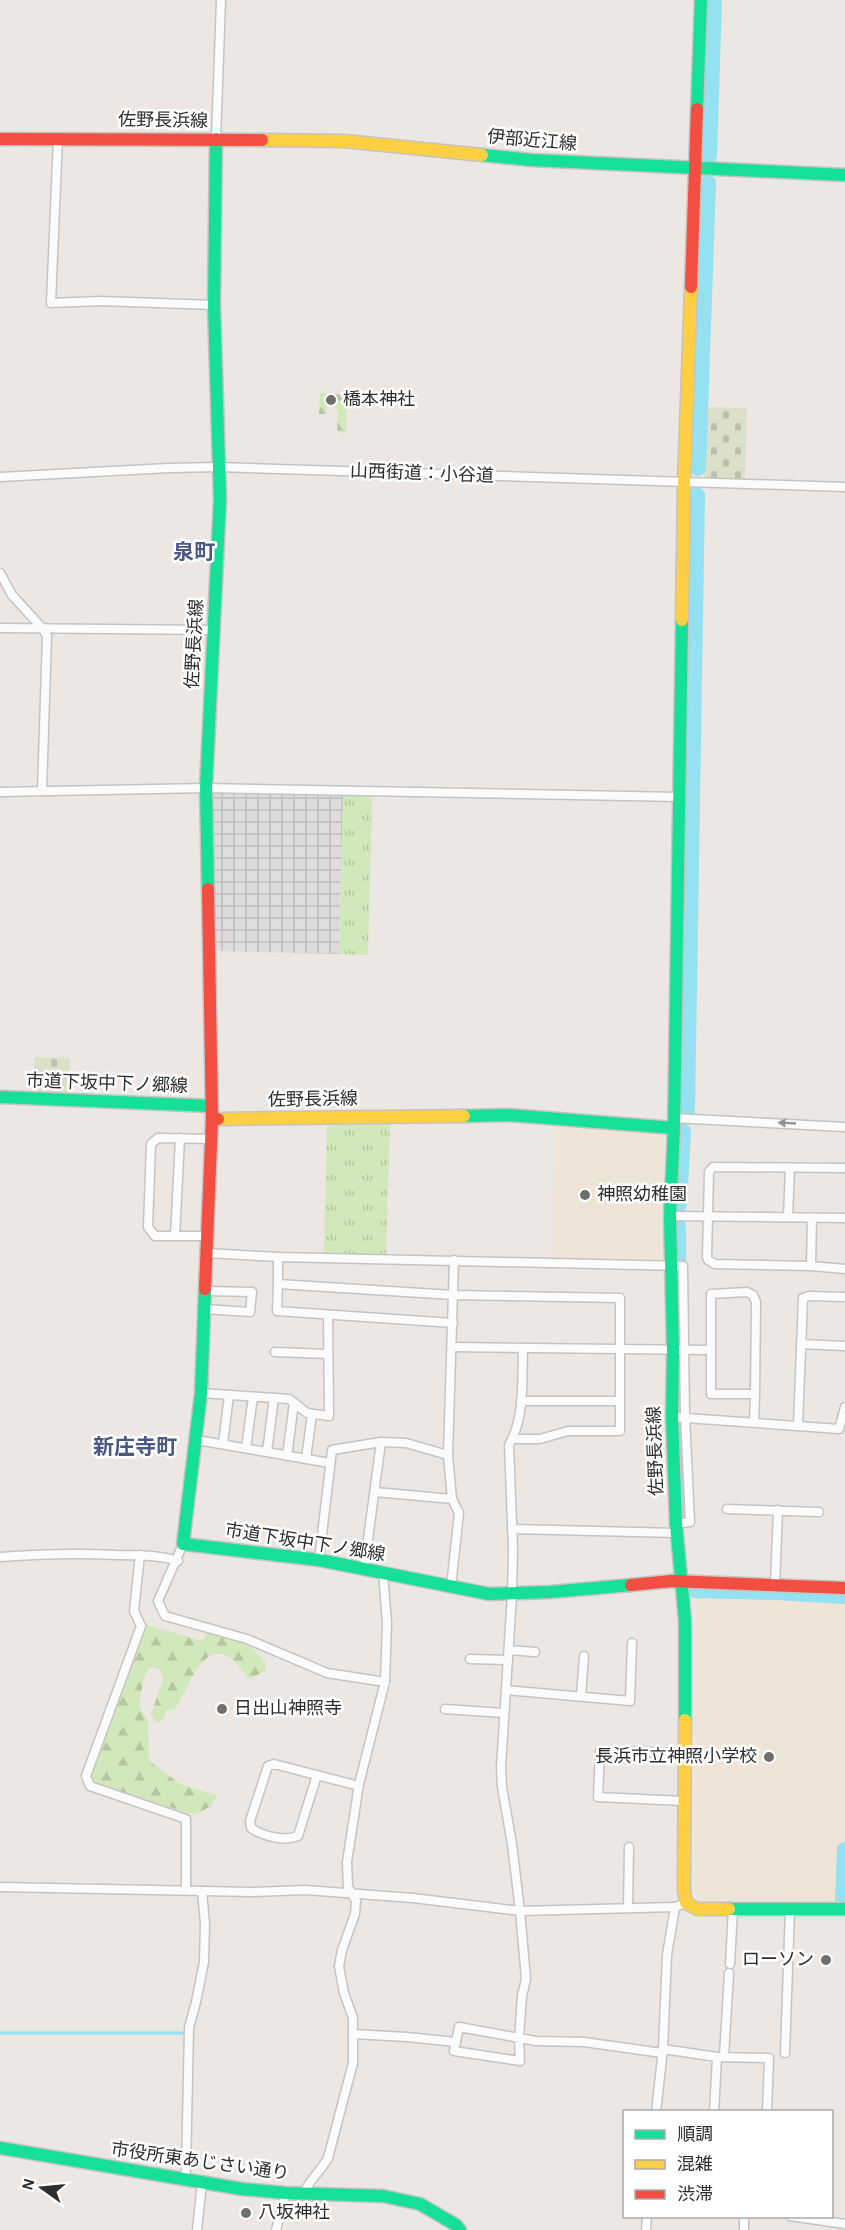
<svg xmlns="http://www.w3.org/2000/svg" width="845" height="2230" font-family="'Alegreya Sans','Noto Sans JP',sans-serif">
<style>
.industrial{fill:url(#industrial-grid)}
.education{fill:#efe5d7}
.grass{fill:url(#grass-tufts)}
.forest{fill:url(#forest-firs)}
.cemetery{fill:url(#cemetery-stones)}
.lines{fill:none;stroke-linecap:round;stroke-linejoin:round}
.stream{stroke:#93e1f1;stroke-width:3}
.river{stroke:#93e1f1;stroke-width:16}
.street-casing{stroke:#c5c4c3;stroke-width:11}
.fast-casing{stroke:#c5c4c3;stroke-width:15}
.slow-casing{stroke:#c5c4c3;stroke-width:15}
.jam-casing{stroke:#c5c4c3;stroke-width:15}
.street{stroke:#fcfbfb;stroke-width:8}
.fast{stroke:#16e098;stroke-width:12}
.slow{stroke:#ffcf43;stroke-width:12}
.jam{stroke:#f24e42;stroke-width:12}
.oneway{fill:#949494}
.poi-dot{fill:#706e6c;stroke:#fff;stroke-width:2}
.labels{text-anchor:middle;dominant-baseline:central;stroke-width:5;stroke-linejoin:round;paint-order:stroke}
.street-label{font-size:18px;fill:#2d2d2d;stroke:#fff}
.poi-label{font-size:18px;fill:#2d2d2d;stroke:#fff;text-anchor:start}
.quarter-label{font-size:21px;font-weight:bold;fill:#4a5982;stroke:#fff}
</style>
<defs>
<pattern id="industrial-grid" width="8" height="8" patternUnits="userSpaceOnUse" patternTransform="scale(1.5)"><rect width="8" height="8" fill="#dfdcde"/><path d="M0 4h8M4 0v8" fill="none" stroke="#c0bdbf"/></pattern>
<pattern id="grass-tufts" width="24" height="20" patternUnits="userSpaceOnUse" patternTransform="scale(1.5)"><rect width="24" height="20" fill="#d1e8ba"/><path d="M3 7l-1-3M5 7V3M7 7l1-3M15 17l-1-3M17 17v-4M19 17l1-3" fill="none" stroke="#b4c7a0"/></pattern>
<pattern id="forest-firs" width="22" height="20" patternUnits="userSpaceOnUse" patternTransform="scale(1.5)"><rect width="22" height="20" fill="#d1e8ba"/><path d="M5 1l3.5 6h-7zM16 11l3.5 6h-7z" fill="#b4c7a0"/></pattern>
<pattern id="cemetery-stones" width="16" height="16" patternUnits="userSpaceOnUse" patternTransform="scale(1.5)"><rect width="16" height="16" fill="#dae0c9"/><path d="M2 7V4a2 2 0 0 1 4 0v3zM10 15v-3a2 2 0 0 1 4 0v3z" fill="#bbc0ad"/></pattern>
</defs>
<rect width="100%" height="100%" fill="#ece7e2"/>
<path class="industrial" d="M212 793 343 795 339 954 215 951Z"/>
<g class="education">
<path d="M556 1128 657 1133 663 1139 660 1264 553 1261Z"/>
<path d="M752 1595 845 1598V1847L841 1852V1901L703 1899 693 1888 696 1596Z"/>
</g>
<g class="grass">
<path d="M343 795 372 797 368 955 339 954Z"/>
<path d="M390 1122 386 1255 324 1253 327 1126Z"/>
</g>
<g class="forest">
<path d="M320 393 347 395 346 433 337 432 338 412 335 407 334 398 327 397 326 414H319Z"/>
<path d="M144 1624 202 1641 208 1632 249 1645 266 1663 265 1671 249 1679C243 1672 235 1659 225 1655 199 1645 187 1695 174 1710L167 1711 163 1720 157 1723 151 1715 163 1679 160 1670 154 1667 150 1668 144 1677 139 1705 148 1722 149 1761 182 1785 217 1795 211 1806 195 1815 93 1783 89 1776Z"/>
</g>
<g class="cemetery">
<path d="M706 407 747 408 745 480 704 479Z"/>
<path d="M35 1057 70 1058 68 1095 32 1093Z"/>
</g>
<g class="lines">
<path class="stream" d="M0 2033H183"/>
<g class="river">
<path d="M709 156 714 0"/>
<path d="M698 468 708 183"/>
<path d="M687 1110 697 495"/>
<path d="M679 1204 683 1131"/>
<path d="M678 1227V1286"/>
<path d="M679 1361 683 1518"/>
<path d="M694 1590 776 1592 845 1596"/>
<path d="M843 1899 845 1850"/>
</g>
<defs>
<g id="street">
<path d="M58 138 51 303 101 301 214 305"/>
<path d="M216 139 221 0"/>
<path d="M0 477 169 468 218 467 845 487"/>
<path d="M0 573 12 595 43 629 47 636 42 791"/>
<path d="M0 628 214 630"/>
<path d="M0 792 206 788 679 797"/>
<path d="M674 1118 845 1127"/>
<path d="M845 1168 713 1167 709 1172 707 1257 708 1260 715 1264 811 1266 845 1269"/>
<path d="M670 1216 845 1218"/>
<path d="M788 1217 790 1168"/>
<path d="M175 1236 180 1138"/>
<path d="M208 1236H155L148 1227 151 1144 158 1138 211 1139"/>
<path d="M207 1253 278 1257 683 1266 685 1416 690 1522 676 1524"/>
<path d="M278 1257V1284L453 1295 620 1298V1431H568L540 1439H512"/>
<path d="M811 1266 812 1218"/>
<path d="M278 1284 277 1311 453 1323"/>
<path d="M747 1292 753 1295 756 1302 755 1394H711V1294Z"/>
<path d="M205 1309 250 1312 252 1292 206 1291"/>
<path d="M801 1344 845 1346"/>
<path d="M452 1347 709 1350"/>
<path d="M275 1352 328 1354"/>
<path d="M201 1393 289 1399 307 1413 329 1416 328 1315"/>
<path d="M521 1401H619"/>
<path d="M672 1417 839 1429 845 1407"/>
<path d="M754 1422 755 1394"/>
<path d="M798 1426 803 1298 809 1296 845 1297"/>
<path d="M197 1440 330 1463"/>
<path d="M223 1444 229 1395"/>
<path d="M246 1448 253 1397"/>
<path d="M267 1452 274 1398"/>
<path d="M287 1456 294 1403"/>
<path d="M306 1459 312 1414"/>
<path d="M375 1492 452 1499"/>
<path d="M727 1509 819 1512"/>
<path d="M512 1529 677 1533"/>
<path d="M183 1544 158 1601 165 1616 247 1639 327 1673 385 1682"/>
<path d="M140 1555 134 1611 141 1626 86 1776 90 1786 186 1819V1890"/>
<path d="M0 1557C39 1554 78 1553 117 1555 137 1555 159 1555 178 1561"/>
<path d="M319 1560 332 1450 381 1442 406 1443 448 1455"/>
<path d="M364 1569 381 1442"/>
<path d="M775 1585 778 1510"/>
<path d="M451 1587 459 1513 452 1499 448 1455 454 1260"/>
<path d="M509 1650 535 1652"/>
<path d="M470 1659 508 1660"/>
<path d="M506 1690 630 1701 632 1643"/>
<path d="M581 1696 584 1656"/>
<path d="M445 1709 504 1713"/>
<path d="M683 1753 600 1751 598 1797 683 1801"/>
<path d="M317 1775 298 1836C284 1842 263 1836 251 1828L250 1821 268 1766 274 1764 359 1786"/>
<path d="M0 1887 253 1892 305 1890 413 1898 520 1911 512 1844 502 1787 501 1767 512 1595 513 1549 509 1445C525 1418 522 1379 523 1348"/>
<path d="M628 1908 629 1847"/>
<path d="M730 1964 733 1909"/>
<path d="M353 2034 407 2037 456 2042"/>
<path d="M663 2049 717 2057 769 2058 767 2112"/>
<path d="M662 2053 584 2042 536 2041 459 2027 454 2051 520 2061 519 2038 522 1996 526 1979 520 1911 675 1907 686 1903"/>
<path d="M785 2053 790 1909"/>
<path d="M724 2056 729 1973"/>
<path d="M656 2112 663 2049 667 1955 675 1907"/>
<path d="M714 2112 717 2057"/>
<path d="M183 2180 186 2170 189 2028 196 2002 204 1962 205 1924 202 1891"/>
<path d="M304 2193C309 2180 321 2171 328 2158L353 2063V2018L344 1993 339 1966 342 1950 355 1914 356 1901 348 1887 347 1862 359 1784 385 1682 387 1623 383 1573"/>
<path d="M790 2216 845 2224"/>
<path d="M197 2230 202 2183"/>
<path d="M276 2230 286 2193"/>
<path d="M646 2230 647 2216"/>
<path d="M744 2230V2216"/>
</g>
<g id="fast">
<path d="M697 109 701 0"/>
<path d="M482 155 531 160 845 175"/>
<path d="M208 889 206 788 220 499 214 305 216 139"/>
<path d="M0 1097 212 1106"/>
<path d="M464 1116 508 1115 674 1128 670 1216 673 1350 672 1417 676 1524 685 1620V1720"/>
<path d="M674 1128 682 620"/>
<path d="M205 1289 201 1393 183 1544 319 1560 489 1594 550 1592 631 1585"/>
<path d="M729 1909H845"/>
<path d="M0 2148 242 2189 286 2193 383 2196 420 2204 456 2225 460 2230"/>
</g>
<g id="slow">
<path d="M262 140 344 141 482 155"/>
<path d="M682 620 684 483 691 287"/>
<path d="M218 1119 464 1116"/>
<path d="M685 1720 684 1889 686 1903 697 1909H729"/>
</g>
<g id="jam">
<path d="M0 139 262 140"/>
<path d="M691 287 697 109"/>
<path d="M208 889 212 1119H218"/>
<path d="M205 1289 212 1119"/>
<path d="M631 1585 672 1581 845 1588"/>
</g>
</defs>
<use href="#street" class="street-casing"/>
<use href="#fast" class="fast-casing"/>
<use href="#slow" class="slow-casing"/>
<use href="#jam" class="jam-casing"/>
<use href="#street" class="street"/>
<use href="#fast" class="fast"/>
<use href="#slow" class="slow"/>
<use href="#jam" class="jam"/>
</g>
<defs><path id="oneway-solid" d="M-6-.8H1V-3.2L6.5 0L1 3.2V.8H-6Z" transform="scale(1.5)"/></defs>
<use class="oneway" href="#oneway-solid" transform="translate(787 1123) rotate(-177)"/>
<g class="poi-dot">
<circle cx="331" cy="400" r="6"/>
<circle cx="585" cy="1195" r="6"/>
<circle cx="222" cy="1709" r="6"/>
<circle cx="769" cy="1757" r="6"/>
<circle cx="826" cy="1960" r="6"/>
<circle cx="246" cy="2213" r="6"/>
</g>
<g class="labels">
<g class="street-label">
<text transform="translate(163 121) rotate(1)">佐野長浜線</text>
<text transform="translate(532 141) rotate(5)">伊部近江線</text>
<text transform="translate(422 474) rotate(2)">山西街道：小谷道</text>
<text transform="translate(195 644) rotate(-87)">佐野長浜線</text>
<text transform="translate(107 1084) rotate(2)">市道下坂中下ノ郷線</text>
<text transform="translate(313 1100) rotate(-1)">佐野長浜線</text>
<text transform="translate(656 1451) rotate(-92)">佐野長浜線</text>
<text transform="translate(305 1543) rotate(9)">市道下坂中下ノ郷線</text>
<text transform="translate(200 2162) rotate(8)">市役所東あじさい通り</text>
</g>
<g class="poi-label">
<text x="343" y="400">橋本神社</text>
<text x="597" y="1195">神照幼稚園</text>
<text x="234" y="1709">日出山神照寺</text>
<text x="757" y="1757" text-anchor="end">長浜市立神照小学校</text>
<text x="814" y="1960" text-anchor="end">ローソン</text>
<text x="258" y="2213">八坂神社</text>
</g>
<g class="quarter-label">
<text x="194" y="552">泉町</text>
<text x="135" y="1447">新庄寺町</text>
</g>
</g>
<rect x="623" y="2110" width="210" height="108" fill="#ffffff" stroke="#ababab" stroke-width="1.5"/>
<rect x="635" y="2130" width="30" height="9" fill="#16e098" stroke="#ababab" stroke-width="1.5"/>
<text x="677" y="2140" font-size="18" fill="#2d2d2d">順調</text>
<rect x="635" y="2160" width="30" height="9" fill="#ffcf43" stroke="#ababab" stroke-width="1.5"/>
<text x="677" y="2170" font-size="18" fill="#2d2d2d">混雑</text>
<rect x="635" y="2190" width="30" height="9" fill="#f24e42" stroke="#ababab" stroke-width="1.5"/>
<text x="677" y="2200" font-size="18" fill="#2d2d2d">渋滞</text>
<g transform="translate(42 2188) rotate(285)" stroke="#ffffff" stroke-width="4.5" paint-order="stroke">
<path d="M0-4.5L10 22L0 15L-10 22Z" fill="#2d2d2d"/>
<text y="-9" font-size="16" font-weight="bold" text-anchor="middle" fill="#2d2d2d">N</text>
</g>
</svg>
